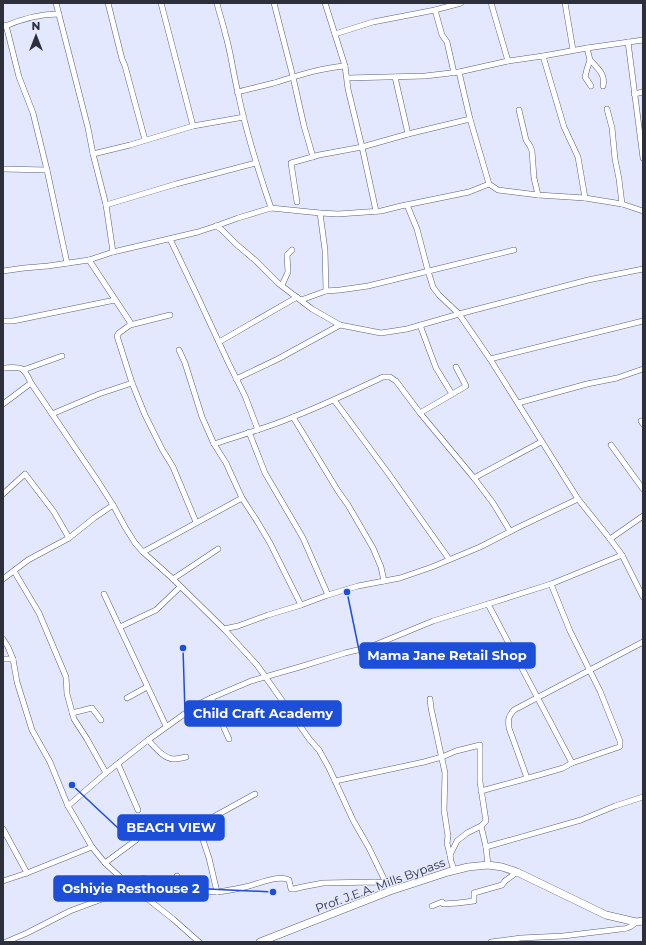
<svg xmlns="http://www.w3.org/2000/svg" width="646" height="945" font-family="Montserrat,sans-serif">
<style>
.lines{fill:none;stroke-linecap:round;stroke-linejoin:round}
.street-casing{stroke:#5c6078;stroke-width:6}
.secondary-casing{stroke:#5c6078;stroke-width:8}
.street{stroke:#fff;stroke-width:5}
.secondary{stroke:#fff;stroke-width:7}
.labels{text-anchor:middle;dominant-baseline:central;stroke-width:3;stroke-linejoin:round;paint-order:stroke}
.street-label{font-size:12px;fill:#2d2f3a;stroke:#e3e8ff}
.leader{fill:none;stroke:#1d4ed8;stroke-width:1.5}
.callout-dot{fill:#1d4ed8;stroke:#e3e8ff;stroke-width:1.5}
.callout{fill:#1d4ed8;stroke:#1d4ed8;stroke-width:1.5}
.callout-label{font-size:13px;text-anchor:middle;font-weight:bold;fill:#fff}
</style>
<rect width="100%" height="100%" fill="#e3e8ff"/>
<g class="lines">
<defs>
<g id="street">
<path d="M56 3 88 128 93 154 106 205 113 252"/>
<path d="M108 3 122 59 125 66 145 140"/>
<path d="M161 3 173 49 193 126"/>
<path d="M217 3C219 13 223 23 225 33 231 52 233 73 238 93 246 132 258 170 271 208"/>
<path d="M274 3 293 77 304 126 313 157"/>
<path d="M325 3 345 66 348 89 362 147 376 211"/>
<path d="M491 3 508 61"/>
<path d="M565 3 573 50"/>
<path d="M435 10 442 35 447 42 454 73"/>
<path d="M6 25 19 77 33 113 47 170 67 263"/>
<path d="M3 27C21 19 40 14 59 14"/>
<path d="M335 34 373 22 435 10 461 3"/>
<path d="M628 42 643 158"/>
<path d="M587 48 590 60 587 69 585 77 591 86"/>
<path d="M543 56 564 127 578 157 585 198"/>
<path d="M590 60C597 68 606 74 603 86"/>
<path d="M459 72 470 119 489 184 498 190 538 195 585 198 622 204 643 211"/>
<path d="M395 77 408 134"/>
<path d="M347 78 425 76 459 72 508 61 543 56 587 48 643 40"/>
<path d="M237 92C250 89 262 86 274 83 297 76 320 68 345 66"/>
<path d="M634 94 643 92"/>
<path d="M607 109 612 128 615 159 619 179 622 204"/>
<path d="M519 110 526 140 530 146 532 151 534 178 538 195"/>
<path d="M93 154 130 145 193 126 244 117"/>
<path d="M3 169 47 170"/>
<path d="M297 202 291 163 319 155 362 147 408 134 470 119"/>
<path d="M106 205 176 184 256 163"/>
<path d="M407 205 417 229 428 271 433 287 439 295 459 314 490 359 578 499 610 539 622 555 643 597"/>
<path d="M320 213 325 250 326 291 340 290 368 286 514 250"/>
<path d="M216 226 221 229 236 244 256 261 278 283 312 309 340 325 381 333 407 329 459 314 588 280 643 269"/>
<path d="M170 239 195 291 229 364 245 396 258 430"/>
<path d="M89 260 130 322V325L119 333 117 336 132 383 145 415 162 449 173 467 196 522"/>
<path d="M3 271 24 268 48 266 89 260 113 252 198 232 216 226 238 218 271 208 320 213 338 214 381 211 401 206 469 192 489 184"/>
<path d="M282 285 288 272 287 255 292 250"/>
<path d="M301 300 326 291"/>
<path d="M3 321H13L115 300"/>
<path d="M130 325 170 315"/>
<path d="M420 325 436 368 452 394"/>
<path d="M219 342 297 297"/>
<path d="M179 350 185 363 202 417 214 444 226 463 242 498 257 521 270 543 301 605"/>
<path d="M490 359 643 321"/>
<path d="M3 368C21 367 23 365 31 383L99 483 113 505 125 527 135 543 143 552 173 579 224 629 257 665 310 740 319 750 329 768 353 820 369 848 386 883 390 891"/>
<path d="M23 370 62 356"/>
<path d="M236 379 278 359 340 325"/>
<path d="M334 400 388 473 449 559"/>
<path d="M518 403 587 384 617 378 643 369"/>
<path d="M3 404 31 383"/>
<path d="M420 413 466 386 456 367"/>
<path d="M52 414 99 394 132 383"/>
<path d="M293 417 338 491 348 505 373 548 381 567 384 581"/>
<path d="M641 421 643 424"/>
<path d="M249 432 265 473 303 538 328 595"/>
<path d="M214 444C241 435 267 428 293 417 324 405 353 391 383 377H390L396 381 420 413 474 478 493 503 510 531"/>
<path d="M611 445 643 489"/>
<path d="M474 478 541 442"/>
<path d="M3 494 25 474 54 512 69 538"/>
<path d="M610 539 643 516"/>
<path d="M143 552 242 498"/>
<path d="M14 571 39 613 66 677 67 694 74 719 87 739 106 773"/>
<path d="M3 579 28 560 69 538 94 518 113 505"/>
<path d="M173 579 218 549"/>
<path d="M104 594 166 726"/>
<path d="M488 604 572 763"/>
<path d="M120 627 156 610 180 587"/>
<path d="M224 629 238 626 268 615 301 605 328 595 358 586 400 578 432 567 480 547 519 527 578 499"/>
<path d="M3 639 8 647 13 659 17 682 32 730 50 762 68 806 92 847 105 863 120 877 173 919 199 942"/>
<path d="M3 659H13"/>
<path d="M127 698 147 687"/>
<path d="M211 698 221 717 224 728 229 739"/>
<path d="M430 699 431 708 445 773 444 810 448 836 447 843 450 855"/>
<path d="M72 713 92 708 101 720"/>
<path d="M148 740C155 747 163 758 173 759 178 759 182 758 186 757"/>
<path d="M118 764 138 810"/>
<path d="M527 778 509 728C508 719 508 717 514 710L643 642"/>
<path d="M335 781 424 762 442 757 456 751 480 745V782L486 821 481 826 486 847 488 865"/>
<path d="M481 791 539 775 563 768 572 763 619 747 620 746V741L600 691 570 631 551 584"/>
<path d="M68 806 106 773 148 740 197 705 211 698 251 681 303 666 345 653 370 647 433 621 488 604 551 584 622 555"/>
<path d="M3 829 27 873"/>
<path d="M486 847 581 820 615 806 643 797"/>
<path d="M105 863 136 840"/>
<path d="M454 870 451 861 450 855 457 841 467 833 481 826"/>
<path d="M177 876 186 893 192 894 201 891 217 892 209 858 203 840 204 825 208 820 255 794"/>
<path d="M3 881 27 873 92 847"/>
<path d="M217 892C226 891 236 889 245 887 256 885 278 874 289 880L291 889H294L302 887 323 883 376 882 386 883"/>
<path d="M432 906 442 902 443 904 458 903 474 901V893L502 885 505 881 517 872"/>
<path d="M6 942 27 933 70 911 113 895 143 878 146 879 153 887 158 890 162 897"/>
<path d="M491 942 521 938 563 936 621 929C627 929 632 927 636 922"/>
</g>
<path id="secondary" d="M260 942 390 891 448 872 468 867 488 865 502 867 517 872 606 915 636 922 643 921"/>
</defs>
<use href="#street" class="street-casing"/>
<use href="#secondary" class="secondary-casing"/>
<use href="#street" class="street"/>
<use href="#secondary" class="secondary"/>
</g>
<g class="labels">
<g class="street-label">
<text transform="translate(380 885) rotate(-20)">Prof. J.E.A. Mills Bypass</text>
</g>
</g>
<path class="leader" d="M347 592L360 655M183 648L185 713M72 785L118 828M273 892L208 889"/>
<g class="callout-dot">
<circle cx="347" cy="592" r="4"/>
<circle cx="183" cy="648" r="4"/>
<circle cx="72" cy="785" r="4"/>
<circle cx="273" cy="892" r="4"/>
</g>
<g class="callout">
<rect x="360" y="643" width="175" height="25" rx="4"/>
<rect x="185" y="701" width="156" height="25" rx="4"/>
<rect x="118" y="815" width="106" height="25" rx="4"/>
<rect x="54" y="876" width="154" height="25" rx="4"/>
</g>
<g class="callout-label">
<text x="447" y="660">Mama Jane Retail Shop</text>
<text x="263" y="718">Child Craft Academy</text>
<text x="171" y="832">BEACH VIEW</text>
<text x="131" y="893">Oshiyie Resthouse 2</text>
</g>
<rect width="646" height="945" fill="none" stroke="#2d2f3a" stroke-width="8"/>
<g transform="translate(36 36)" stroke="#e3e8ff" stroke-width="3" paint-order="stroke">
<path d="M0-3L7 15L0 10L-7 15Z" fill="#2d2f3a"/>
<text y="-6" font-size="11" font-weight="bold" text-anchor="middle" fill="#2d2f3a">N</text>
</g>
</svg>
